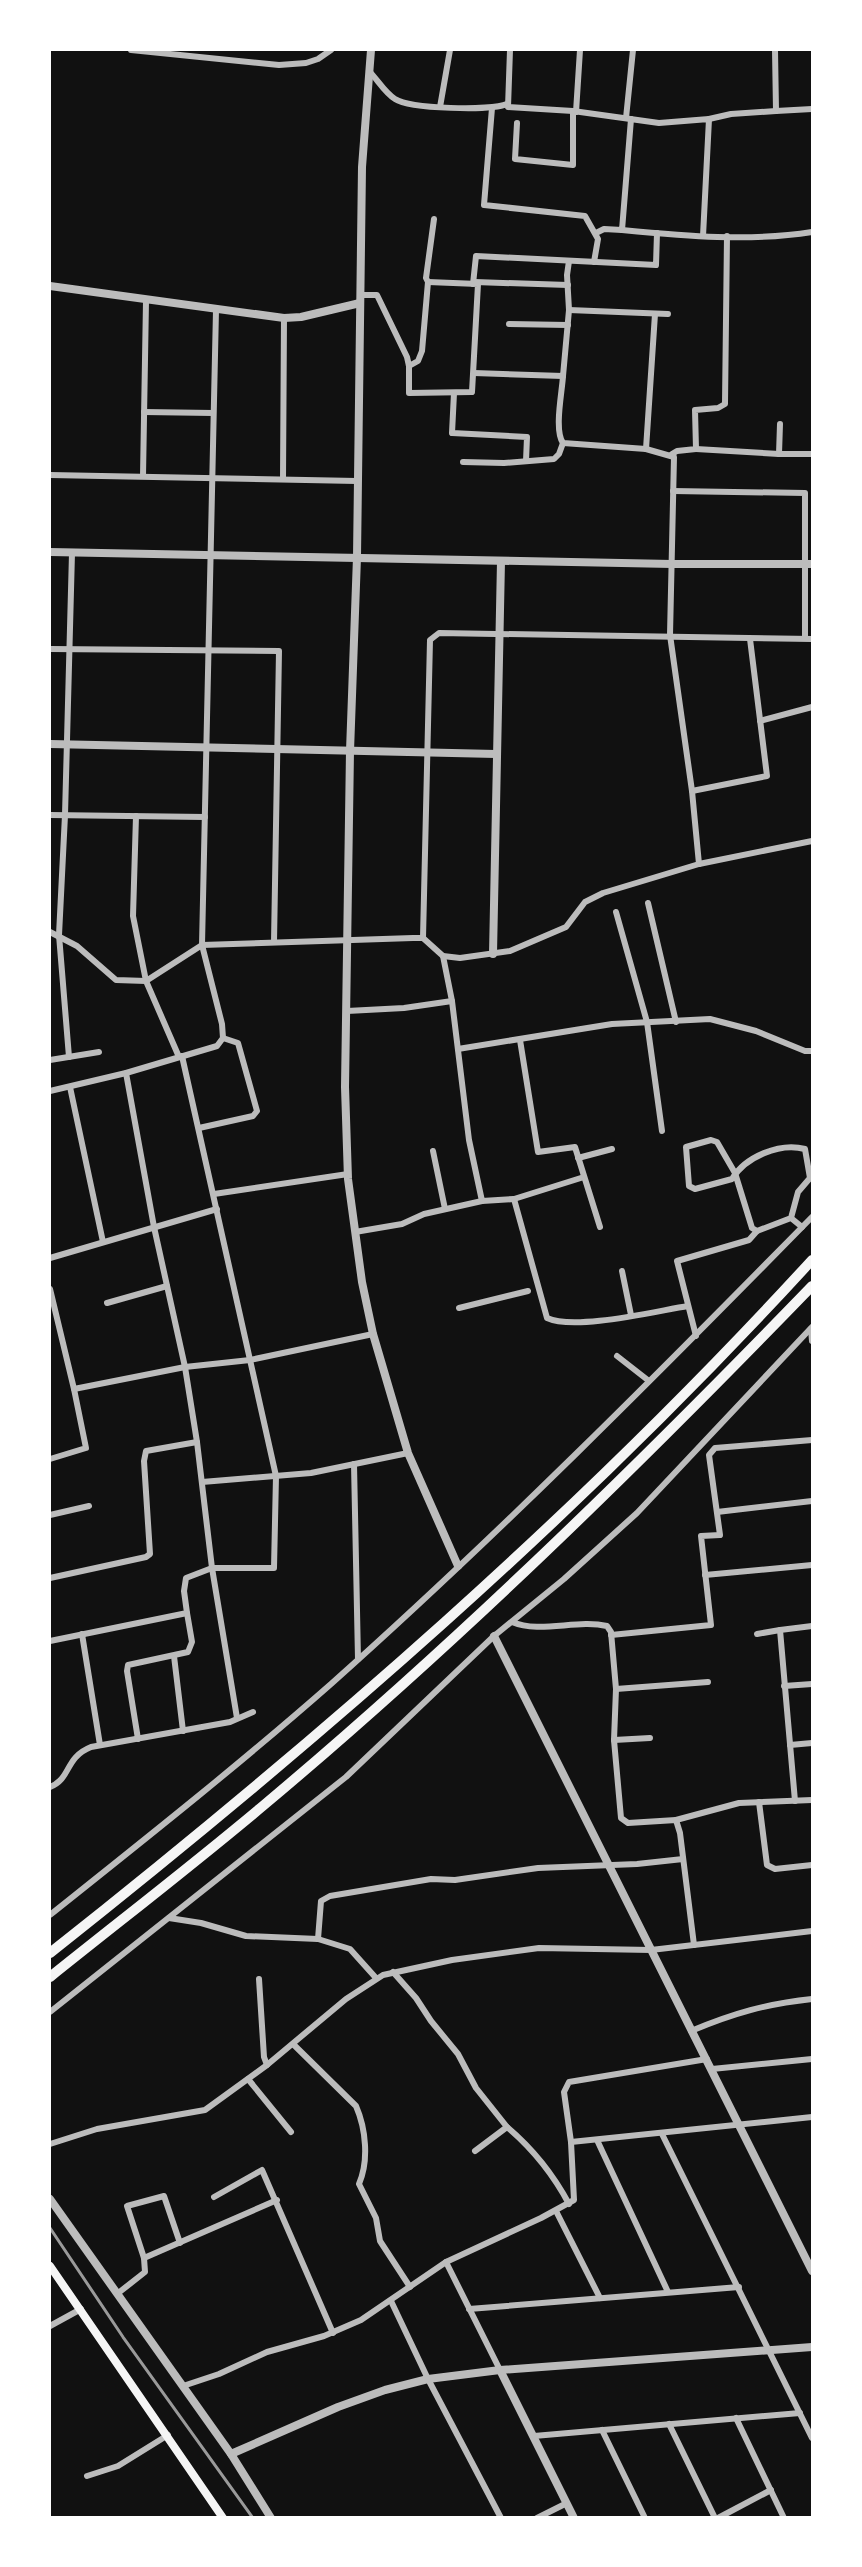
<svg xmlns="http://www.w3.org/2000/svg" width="862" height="2567" font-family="'Titillium Web',sans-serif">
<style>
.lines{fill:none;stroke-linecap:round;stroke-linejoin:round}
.minor{stroke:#bcbcbc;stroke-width:6}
.tertiary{stroke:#bcbcbc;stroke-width:8}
.secondary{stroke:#f5f5f5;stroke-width:8}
.motorway{stroke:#f5f5f5;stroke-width:10}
.rail{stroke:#9a9a9a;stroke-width:3}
</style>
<rect width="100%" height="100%" fill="#111"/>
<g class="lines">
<g class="minor">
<path d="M131 50 279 65 306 63 318 59 331 50"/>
<path d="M510 50 508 107 573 111 659 123 709 119 703 236"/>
<path d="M369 71C377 79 385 93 395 99 410 109 491 111 507 104"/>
<path d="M440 107 450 50"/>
<path d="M492 108 484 205 585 216 598 239 594 262"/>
<path d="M776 111 812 109"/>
<path d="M576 112 580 50"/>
<path d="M626 118 633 50"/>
<path d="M709 119 731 114 776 111 775 50"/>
<path d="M517 123 515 159 573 165V111"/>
<path d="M622 230C685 236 750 242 812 232"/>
<path d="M596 233 604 229 622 230 631 119"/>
<path d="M475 282 568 285"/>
<path d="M473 284 476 256 656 265 657 233"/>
<path d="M360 295H377L407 357 409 366V393L472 392 478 284 428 282"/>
<path d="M569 310 668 314"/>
<path d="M509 324 568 325"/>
<path d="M409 366 418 361 422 351 428 282 426 278 434 219"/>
<path d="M474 373 563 376 569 310 567 275 569 261"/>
<path d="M563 376C562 393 554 430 563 443L646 449 674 457 670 635 692 791 699 864"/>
<path d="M454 393 452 433 527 437 526 461"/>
<path d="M144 412 213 413"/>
<path d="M780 424 779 454H812"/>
<path d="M646 449 655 314"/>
<path d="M696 449 779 454"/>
<path d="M672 454 677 451 696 449 695 410 718 408 725 404 727 236"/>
<path d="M463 462 504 463 554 459 559 454 563 443"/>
<path d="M50 475 357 481"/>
<path d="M143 476 146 301"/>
<path d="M283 479 284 318"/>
<path d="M673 491 805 493V638"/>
<path d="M50 649 279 651 274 942"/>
<path d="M760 721 812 707"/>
<path d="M692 791 767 776 750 639"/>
<path d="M50 815 205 817"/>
<path d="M136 816 133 916 146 981 179 1057"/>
<path d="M648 903 676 1022"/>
<path d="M616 912 647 1022 662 1131"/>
<path d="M50 932 77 946 116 980 146 981 202 945 413 938H423L443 956 460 958 510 951 566 927 585 902 603 893 699 864 812 841"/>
<path d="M423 938 430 640 439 633 812 639"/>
<path d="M443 956 452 1001 469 1140 482 1201 514 1199 584 1177"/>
<path d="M347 1011 404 1008 452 1001"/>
<path d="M520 1040 538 1152 575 1147 600 1227"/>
<path d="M458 1049 612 1024 710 1019 756 1031 805 1051H812"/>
<path d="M69 1057 59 935 65 815 72 553"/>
<path d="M50 1060 99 1052"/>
<path d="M126 1073 154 1227 185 1367 197 1442 212 1568 237 1718"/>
<path d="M70 1087 103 1242"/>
<path d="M50 1091 126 1073 217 1046 223 1038 222 1024 202 945 216 310"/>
<path d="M199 1128 253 1116 257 1111 238 1043 223 1038"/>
<path d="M433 1151 445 1209"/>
<path d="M578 1158 612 1149"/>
<path d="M214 1194 348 1174"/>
<path d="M514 1199 547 1318C575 1331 656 1311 688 1306"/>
<path d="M791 1218 798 1192 810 1178 805 1149C780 1142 745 1157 732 1179L695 1189 689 1186 686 1147 711 1140 717 1142 735 1173 752 1228 757 1231 791 1218 802 1227"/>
<path d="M355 1232 402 1224 424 1214 482 1201"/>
<path d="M50 1258 217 1209"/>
<path d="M622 1271 631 1315"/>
<path d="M50 1289 74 1389 185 1367 250 1360 373 1334"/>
<path d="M107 1303 167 1286"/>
<path d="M459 1308 528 1291"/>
<path d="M811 1329 812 1341"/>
<path d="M696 1336 677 1261 749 1240 757 1231"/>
<path d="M617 1356 649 1381"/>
<path d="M50 1459 86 1448 74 1389"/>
<path d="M354 1464 358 1659"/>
<path d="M202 1482 311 1473 408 1453"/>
<path d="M717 1512 812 1501"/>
<path d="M50 1515 89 1506"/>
<path d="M705 1575 812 1565"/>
<path d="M50 1578 146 1557 150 1554 144 1461 146 1451 197 1442"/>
<path d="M512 1622C540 1634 577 1619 607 1626L611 1632 616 1689 614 1740 621 1818 628 1823 676 1820 680 1833 694 1945"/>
<path d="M82 1634 100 1745"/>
<path d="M757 1634 780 1630"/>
<path d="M611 1635 711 1625 701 1536 720 1535 709 1455 715 1448 812 1440"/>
<path d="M50 1641 187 1613 184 1591 186 1578 212 1568H274L276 1476 182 1056"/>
<path d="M174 1656 183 1731"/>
<path d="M784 1686 812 1684"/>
<path d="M616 1689 708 1682"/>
<path d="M138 1739 127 1671 128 1665 188 1652 192 1642 187 1613"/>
<path d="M614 1740 650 1738"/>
<path d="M790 1745 812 1743"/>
<path d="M50 1787C72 1778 64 1758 91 1747L230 1722 253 1712"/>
<path d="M795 1801 780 1630 812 1626"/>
<path d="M759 1802 767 1865 775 1869 812 1865"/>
<path d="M676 1820 739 1803 812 1800"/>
<path d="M50 1915C144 1840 240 1764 331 1684 498 1535 656 1376 812 1217"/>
<path d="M169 1918 201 1923 246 1936 318 1939 350 1949 376 1978"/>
<path d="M318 1939 321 1901 330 1896 431 1879 455 1880 538 1868 637 1864 683 1859"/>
<path d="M393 1972 416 1998 431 2021 458 2054 476 2088 507 2127"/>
<path d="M259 1979 264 2057 267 2065"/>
<path d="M50 2012 346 1777 494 1636 564 1579 637 1513 812 1327"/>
<path d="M691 2031C734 2013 766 2004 812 1999"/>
<path d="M293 2044 356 2106C366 2129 369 2161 359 2184L376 2218 380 2241 410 2287"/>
<path d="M712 2069 812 2059"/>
<path d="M248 2079 291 2132"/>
<path d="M662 2134 812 2438"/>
<path d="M597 2140 668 2292"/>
<path d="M571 2142 812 2117"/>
<path d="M50 2144 97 2129 205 2110 267 2065 346 1999 383 1975 452 1960 539 1948 651 1950 812 1931"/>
<path d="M475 2151 507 2127C533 2149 553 2174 569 2204"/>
<path d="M214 2197 262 2170 333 2333"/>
<path d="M556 2211 600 2298"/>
<path d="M144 2258 277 2200"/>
<path d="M446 2262 500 2370"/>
<path d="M117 2294 145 2272 144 2258 127 2206 164 2196 180 2243"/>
<path d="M391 2301 428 2379 501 2518"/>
<path d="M469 2309 739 2287"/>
<path d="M50 2326 81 2309"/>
<path d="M183 2386 219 2374 267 2352 324 2336 361 2320 446 2262 541 2218 574 2200 571 2142 564 2092 569 2082 707 2059"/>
<path d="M736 2418 784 2518"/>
<path d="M669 2424 715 2518"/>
<path d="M602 2430 645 2518"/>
<path d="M534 2436 800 2413"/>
<path d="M87 2476 118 2466 168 2435"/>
<path d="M537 2518 567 2503"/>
<path d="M718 2518 771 2490"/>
</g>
<g class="tertiary">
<path d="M371 50 362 167 357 557 350 751 345 1087 348 1179 362 1282 373 1334 408 1453 458 1566"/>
<path d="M50 286 284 318 301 317 360 303"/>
<path d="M50 552 672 564H812"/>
<path d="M50 744 496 754"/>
<path d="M493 954 501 561"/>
<path d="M494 1636 812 2271"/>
<path d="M50 2199 231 2454 271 2518"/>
<path d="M500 2370 574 2518"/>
<path d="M231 2454 338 2407 385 2390 428 2379 500 2370 812 2347"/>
</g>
<path class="secondary" d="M50 2266 223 2518"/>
<g class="motorway">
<path d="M50 1953C319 1740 580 1514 812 1260"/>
<path d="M50 1977C121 1920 194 1864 264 1805 457 1643 637 1467 812 1286"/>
</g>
<path class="rail" d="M50 2228 123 2337 253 2518"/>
</g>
<rect width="862" height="2567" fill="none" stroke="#ffffff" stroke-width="102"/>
</svg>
